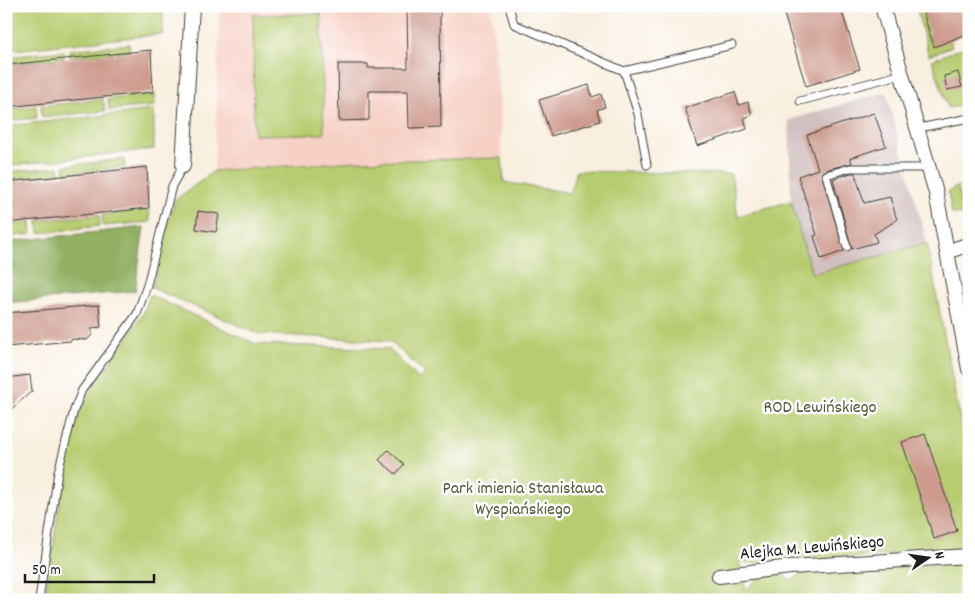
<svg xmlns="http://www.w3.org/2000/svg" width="975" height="606" font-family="Dekko,sans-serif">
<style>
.built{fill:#f7d1c6}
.industrial{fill:#d2bfbf}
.green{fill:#b7cc70;stroke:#6a7446}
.forest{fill:#91b062;stroke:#56663f}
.building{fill:#ce9b8e}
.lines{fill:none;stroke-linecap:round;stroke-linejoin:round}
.service-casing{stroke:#3d3c39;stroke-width:9}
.minor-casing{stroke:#3d3c39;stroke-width:16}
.service{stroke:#fff;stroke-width:7}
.minor{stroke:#fff;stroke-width:14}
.labels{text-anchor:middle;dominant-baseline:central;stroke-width:5;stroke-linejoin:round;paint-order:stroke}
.park-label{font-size:18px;fill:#525a39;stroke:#fff}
.street-label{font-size:18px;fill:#1c1c1c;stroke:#fff}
</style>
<rect width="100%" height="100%" fill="#fff"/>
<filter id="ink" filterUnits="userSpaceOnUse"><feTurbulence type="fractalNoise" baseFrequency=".02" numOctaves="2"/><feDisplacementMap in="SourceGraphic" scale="10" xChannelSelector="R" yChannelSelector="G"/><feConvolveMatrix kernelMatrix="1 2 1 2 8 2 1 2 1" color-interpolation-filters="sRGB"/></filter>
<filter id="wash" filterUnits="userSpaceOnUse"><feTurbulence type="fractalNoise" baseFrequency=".0096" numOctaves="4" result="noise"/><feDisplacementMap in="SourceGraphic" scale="20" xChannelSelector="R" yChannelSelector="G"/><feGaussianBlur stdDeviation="1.12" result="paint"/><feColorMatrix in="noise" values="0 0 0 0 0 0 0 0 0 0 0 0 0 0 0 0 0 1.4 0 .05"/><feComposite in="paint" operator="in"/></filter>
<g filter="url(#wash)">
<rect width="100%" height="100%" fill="#f8efdf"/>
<path class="built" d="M220 6H490L495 44 502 158 357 161 214 171Z"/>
<path class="industrial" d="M886 92 927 243 812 274 791 201 789 120Z"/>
<g class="green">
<path d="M31 6H163V34L13 50 6 44V9Z"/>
<path d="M916 6H923L921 7 929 26 926 27 934 46 950 40 952 46 929 56Z"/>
<path d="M321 14 324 134 254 135 253 15Z"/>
<path d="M129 44 130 51 70 57 69 50Z"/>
<path d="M969 45V105L948 108 932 60Z"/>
<path d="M64 51V58L6 64V57Z"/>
<path d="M155 94V106L109 110 108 99Z"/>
<path d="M103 99 105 111 42 117 41 106Z"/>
<path d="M36 106 37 118 6 121V109Z"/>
<path d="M154 110V149L6 166V126Z"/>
<path d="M502 158 504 182 570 193 576 171 731 174 738 216 791 201 812 274 927 243 969 468V548L799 562 793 556 785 557V563L759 564 739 561 746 590 760 577 784 574 788 580 795 579 801 573 969 563V600H45L64 473 79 413 91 390 143 314 150 295 256 344 389 349 419 379 425 373 390 341 259 334 152 288 174 201 214 171 357 161Z"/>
<path d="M124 159 125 167 65 174 64 166Z"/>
<path d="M59 167 60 174 6 180V172Z"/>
<path d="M958 186 962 215 952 214 948 192Z"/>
<path d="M149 210 150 222 103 226 102 215Z"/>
<path d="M99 215 100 226 39 233 38 221Z"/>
<path d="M31 222 32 234 6 237V225Z"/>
</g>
<path class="forest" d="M144 227 135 291 6 303V242Z"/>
<g id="blocks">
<g class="building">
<path d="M407 6H440L441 127 409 128 408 91H369V120L339 121 338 64H368V68H408Z"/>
<path d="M797 6H840L860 69 806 86 783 11Z"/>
<path d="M921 6H969V33L934 47Z"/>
<path d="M151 50 153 92 6 107V65Z"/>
<path d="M958 72 962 87 947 90 944 76Z"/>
<path d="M589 85 592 97 601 94 605 107 597 110 600 121 551 136 539 100Z"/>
<path d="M735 92 739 105 748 102 752 115 744 118 747 129 697 146 685 108Z"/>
<path d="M874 113 886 146 850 158 852 163 825 170 821 173 844 251 821 259 814 236 817 235 798 176 818 169 807 135Z"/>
<path d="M147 167 149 208 6 223V182Z"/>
<path d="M851 173H855L864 203 890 197 897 220 874 234 877 242 852 249 833 179Z"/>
<path d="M198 211 219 214 216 232 196 229Z"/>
<path d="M99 305 101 327 92 328V335L87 340 72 339 71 341 6 347V313Z"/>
<path d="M30 375 32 391 6 414V378Z"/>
<path d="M925 434 957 531 934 539 902 442Z"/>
<path d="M388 450 404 464 396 474 379 460Z"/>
</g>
</g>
</g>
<g filter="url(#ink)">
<use href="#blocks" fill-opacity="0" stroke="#3d3c39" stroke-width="1"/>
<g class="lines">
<defs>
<g id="service">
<path d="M509 6 514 24 624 71 732 45"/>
<path d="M624 71 638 114 647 165"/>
<path d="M800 101 903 74"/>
<path d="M919 128 969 118"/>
<path d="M847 247 826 175 850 168H930"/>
<path d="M39 600 58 472 74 410 82 390 137 314 147 285 172 186 183 166"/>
</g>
<g id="minor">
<path d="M882 6 936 193 969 369"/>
<path d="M183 166 192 6"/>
<path d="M947 252 969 244"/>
<path d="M719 576 790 567 969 556"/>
</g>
</defs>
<use href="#service" class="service-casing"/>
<use href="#minor" class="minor-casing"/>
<use href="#service" class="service"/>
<use href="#minor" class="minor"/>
</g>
</g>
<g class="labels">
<g class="park-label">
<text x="820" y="408">ROD Lewińskiego</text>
<text x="523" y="489">Park imienia Stanisława<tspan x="523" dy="21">Wyspiańskiego</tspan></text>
</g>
<g class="street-label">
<text transform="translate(812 549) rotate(-5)">Alejka M. Lewińskiego</text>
</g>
</g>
<rect width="975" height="606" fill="none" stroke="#fff" stroke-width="25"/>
<g transform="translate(928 558) rotate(77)" stroke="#ffffff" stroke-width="4" paint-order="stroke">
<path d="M0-4L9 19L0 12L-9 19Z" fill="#1c1c1c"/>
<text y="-8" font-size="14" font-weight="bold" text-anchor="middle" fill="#1c1c1c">N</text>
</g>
<path d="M25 574v8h129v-8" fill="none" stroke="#1c1c1c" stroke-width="2.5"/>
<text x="32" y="574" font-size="15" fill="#1c1c1c" stroke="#ffffff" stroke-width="4" paint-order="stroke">50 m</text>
</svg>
